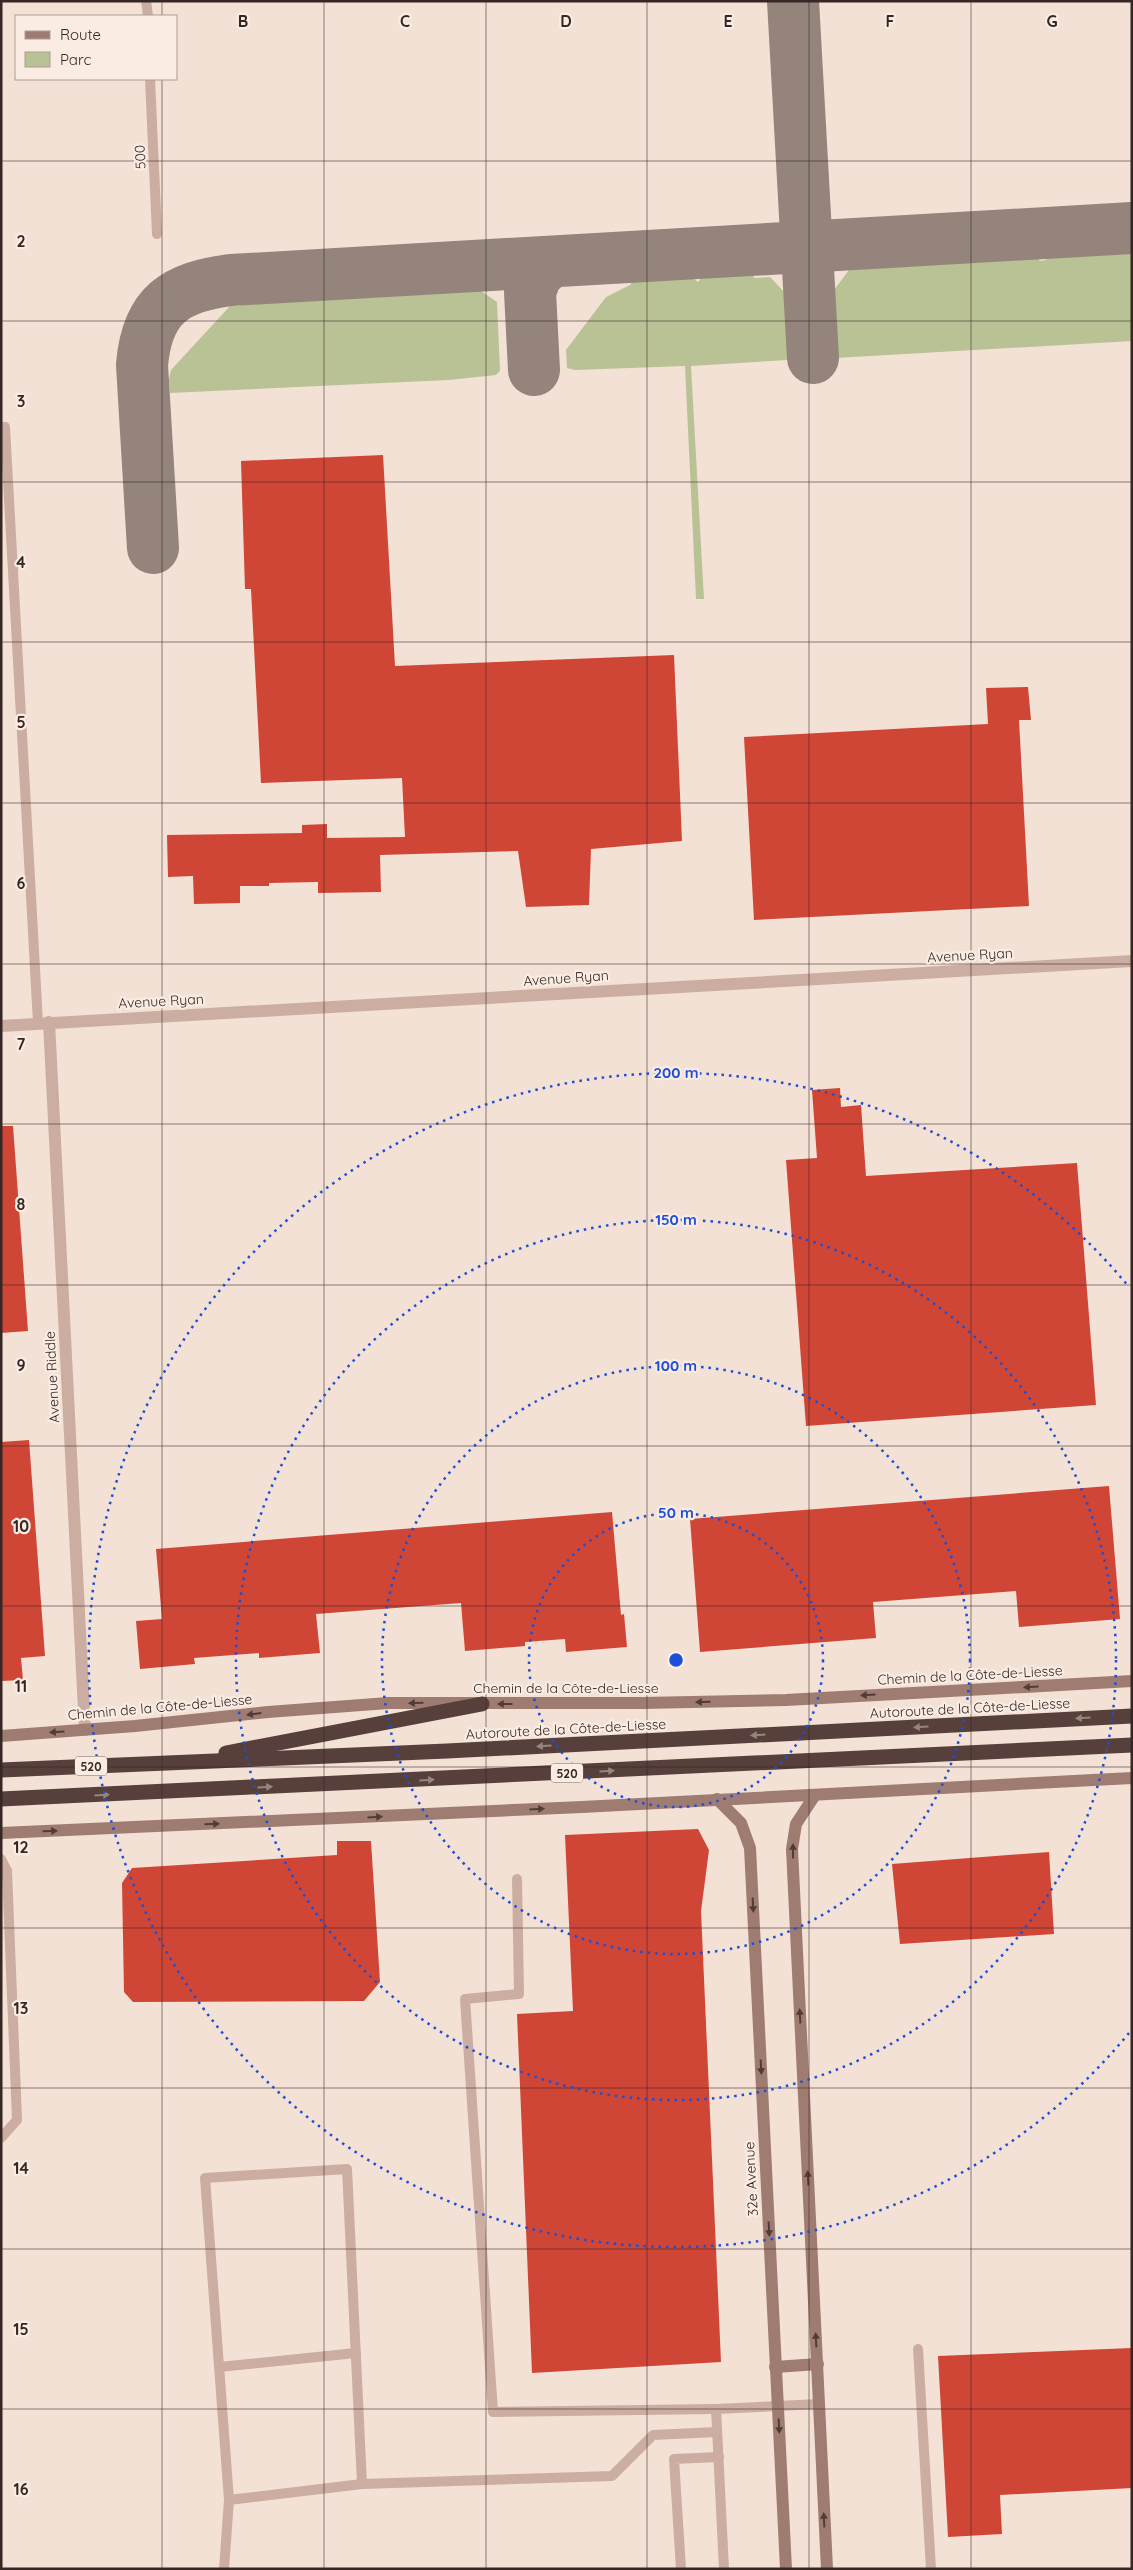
<svg xmlns="http://www.w3.org/2000/svg" width="1133" height="2570" font-family="Quicksand,sans-serif">
<style>
.green{fill:#b9c295}
.lines{fill:none;stroke-linecap:round;stroke-linejoin:round}
.taxiway{stroke:#94847c;stroke-width:52}
.building{fill:#d04636}
.lane{stroke:#cbaea1;stroke-width:10}
.street{stroke:#cbaea1;stroke-width:12}
.secondary{stroke:#9f7c72;stroke-width:12}
.highway{stroke:#573f3b;stroke-width:15}
.oneway{fill:#503c38}
.oneway2{fill:#98847e}
.grid{fill:none;stroke:#352724;stroke-width:1;stroke-opacity:0.55}
.ring{fill:none;stroke:#1d4ed8;stroke-width:2.5;stroke-dasharray:2.5 5}
.labels{text-anchor:middle;dominant-baseline:central;stroke-width:4.5;stroke-linejoin:round;paint-order:stroke}
.shield{fill:#faece2;stroke:#70625d;stroke-width:1}
.shield-label{font-size:12px;font-weight:bold;fill:#352724}
.street-label{font-size:14px;fill:#352724;stroke:#faece2}
.grid-label{font-size:16px;text-anchor:middle;font-weight:bold;fill:#352724;stroke:#faece2;stroke-width:4.5;stroke-linejoin:round;paint-order:stroke}
.centre{fill:#1d4ed8;stroke:#faece2;stroke-width:2.5}
.ring-label{font-size:15px;text-anchor:middle;font-weight:bold;fill:#1d4ed8;stroke:#faece2;stroke-width:4.5;stroke-linejoin:round;paint-order:stroke}
</style>
<rect width="100%" height="100%" fill="#f3e1d5"/>
<g class="green">
<path d="M1132 250V341L835 358 831 294 849 270H860L863 266 911 263 924 266 926 262 1035 255 1040 261 1046 260V255L1061 254 1063 257H1069L1073 254Z"/>
<path d="M749 272 755 278 770 277 787 295 790 355 787 360 691 366 704 599H696L685 366 575 370 567 368 566 350 606 297 630 285 634 279 691 276 698 282 704 275Z"/>
<path d="M475 287 497 302 500 371 496 375 449 380 170 393 169 379 171 370 230 306H240L245 301 366 294 372 298 381 297 383 293 403 292 405 295 418 294 421 291Z"/>
</g>
<g class="lines">
<g class="taxiway">
<path d="M793 1 813 358"/>
<path d="M534 370 530 292 536 275 550 262"/>
<path d="M153 548 142 365C147 305 175 287 231 280L1132 228"/>
</g>
</g>
<g class="building">
<path d="M383 455 395 666 674 655 682 841 591 849 589 905 526 907 518 851 380 855 381 892 318 893V882L269 883V886H240V903L194 904 193 876 168 877 167 835 302 833V825L327 824V838L405 837 402 778 261 783 251 589H245L241 461Z"/>
<path d="M1028 687 1031 720H1019L1029 906 754 920 744 737 988 724 986 688Z"/>
<path d="M840 1088 841 1107 861 1105 866 1176 1077 1163 1096 1405 806 1426 786 1160 817 1158 812 1090Z"/>
<path d="M1 1126H13L28 1331 1 1333Z"/>
<path d="M29 1440 45 1656 21 1658 23 1680 1 1681V1442Z"/>
<path d="M1109 1486 1120 1619 1019 1627 1016 1591 873 1602 876 1638 700 1652 690 1519Z"/>
<path d="M612 1512 621 1615 624 1614 627 1647 566 1652 565 1639 525 1642V1646L465 1651 461 1603 316 1614 320 1653 259 1658V1653L194 1658 195 1664 140 1669 136 1621 162 1619 156 1549Z"/>
<path d="M698 1829 709 1850 701 1911 721 2362 532 2373 517 2014 573 2011 565 1835Z"/>
<path d="M337 1841H371L380 1982 364 2001 133 2002 124 1992 122 1883 132 1868 337 1855Z"/>
<path d="M1049 1852 1054 1934 900 1944 892 1864Z"/>
<path d="M1132 2348V2488L1000 2495 1002 2534 948 2537 938 2356Z"/>
</g>
<g class="lines">
<g class="lane">
<path d="M146 1 148 16"/>
<path d="M150 79 157 234"/>
<path d="M1 427H5L38 1023"/>
<path d="M1 1859 7 1871 3 1875"/>
<path d="M517 1879 519 1994 465 1999 493 2412 716 2409"/>
<path d="M1 2138 17 2120 7 1871"/>
<path d="M918 2349 931 2569"/>
<path d="M219 2367 356 2353"/>
<path d="M229 2500 205 2178 347 2169 362 2484"/>
<path d="M224 2569 229 2500 362 2484 612 2476 653 2435 717 2432"/>
<path d="M681 2569 674 2459 719 2457"/>
<path d="M724 2569 716 2409 819 2404"/>
</g>
<g class="street">
<path d="M49 1022 85 1730"/>
<path d="M1 1026 1132 961"/>
</g>
<g class="secondary">
<path d="M1 1736 135 1726 268 1712 388 1703H643L786 1700 1132 1681"/>
<path d="M815 1795 796 1824 792 1849 827 2569"/>
<path d="M717 1799 741 1823 750 1848 786 2569"/>
<path d="M1 1833 582 1807 1132 1778"/>
<path d="M775 2367 818 2364"/>
</g>
<g class="highway">
<path d="M226 1753 482 1704"/>
<path d="M1 1770 447 1751 1132 1716"/>
<path d="M1 1799 1132 1745"/>
</g>
</g>
<defs><path id="oneway-solid" d="M-6-.8H1V-3.2L6.5 0L1 3.2V.8H-6Z" transform="scale(1.25)"/></defs>
<g class="oneway">
<use href="#oneway-solid" transform="translate(1031 1687) rotate(177)"/>
<use href="#oneway-solid" transform="translate(868 1695) rotate(177)"/>
<use href="#oneway-solid" transform="translate(703 1702) rotate(179)"/>
<use href="#oneway-solid" transform="translate(416 1703) rotate(179)"/>
<use href="#oneway-solid" transform="translate(505 1704) rotate(180)"/>
<use href="#oneway-solid" transform="translate(254 1714) rotate(173)"/>
<use href="#oneway-solid" transform="translate(57 1732) rotate(176)"/>
<use href="#oneway-solid" transform="translate(537 1809) rotate(-3)"/>
<use href="#oneway-solid" transform="translate(375 1817) rotate(-3)"/>
<use href="#oneway-solid" transform="translate(212 1824) rotate(-2)"/>
<use href="#oneway-solid" transform="translate(50 1831) rotate(-2)"/>
<use href="#oneway-solid" transform="translate(793 1851) rotate(-90)"/>
<use href="#oneway-solid" transform="translate(753 1905) rotate(87)"/>
<use href="#oneway-solid" transform="translate(800 2016) rotate(-93)"/>
<use href="#oneway-solid" transform="translate(761 2067) rotate(87)"/>
<use href="#oneway-solid" transform="translate(808 2178) rotate(-93)"/>
<use href="#oneway-solid" transform="translate(769 2229) rotate(87)"/>
<use href="#oneway-solid" transform="translate(816 2340) rotate(-93)"/>
<use href="#oneway-solid" transform="translate(779 2426) rotate(87)"/>
<use href="#oneway-solid" transform="translate(824 2520) rotate(-93)"/>
</g>
<g class="oneway2">
<use href="#oneway-solid" transform="translate(1083 1718) rotate(177)"/>
<use href="#oneway-solid" transform="translate(921 1727) rotate(177)"/>
<use href="#oneway-solid" transform="translate(758 1735) rotate(177)"/>
<use href="#oneway-solid" transform="translate(544 1746) rotate(177)"/>
<use href="#oneway-solid" transform="translate(607 1771) rotate(-3)"/>
<use href="#oneway-solid" transform="translate(427 1780) rotate(-3)"/>
<use href="#oneway-solid" transform="translate(265 1787) rotate(-3)"/>
<use href="#oneway-solid" transform="translate(102 1795) rotate(-3)"/>
</g>
<path class="grid" d="M162 1V16M324 1V2569M486 1V2569M647 1V2569M809 1V2569M971 1V2569M162 79V2569M1 161H1132M1 321H1132M1 482H1132M1 642H1132M1 803H1132M1 964H1132M1 1124H1132M1 1285H1132M1 1446H1132M1 1606H1132M1 1767H1132M1 1928H1132M1 2088H1132M1 2249H1132M1 2409H1132"/>
<g class="ring">
<circle cx="676" cy="1660" r="147"/>
<circle cx="676" cy="1660" r="294"/>
<circle cx="676" cy="1660" r="440"/>
<path d="M1129 2033A587 587 0 1 1 1129 1287"/>
</g>
<g class="labels">
<g class="shield">
<rect x="75" y="1756.5" width="32" height="19" rx="4"/>
<rect x="551" y="1763.5" width="32" height="19" rx="4"/>
</g>
<g class="shield-label">
<text x="91" y="1766">520</text>
<text x="567" y="1773">520</text>
</g>
<g class="street-label">
<text transform="translate(140 157) rotate(-92)">500</text>
<text transform="translate(970 955) rotate(-3)">Avenue Ryan</text>
<text transform="translate(566 978) rotate(-4)">Avenue Ryan</text>
<text transform="translate(161 1001) rotate(-3)">Avenue Ryan</text>
<text transform="translate(52 1377) rotate(-93)">Avenue Riddle</text>
<text transform="translate(970 1675) rotate(-3)">Chemin de la Côte-de-Liesse</text>
<text x="566" y="1688">Chemin de la Côte-de-Liesse</text>
<text transform="translate(160 1707) rotate(-5)">Chemin de la Côte-de-Liesse</text>
<text transform="translate(970 1708) rotate(-3)">Autoroute de la Côte-de-Liesse</text>
<text transform="translate(566 1729) rotate(-3)">Autoroute de la Côte-de-Liesse</text>
<text transform="translate(751 2179) rotate(-93)">32e Avenue</text>
</g>
</g>
<g class="grid-label">
<text x="243" y="27">B</text>
<text x="405" y="27">C</text>
<text x="566" y="27">D</text>
<text x="728" y="27">E</text>
<text x="890" y="27">F</text>
<text x="1052" y="27">G</text>
<text x="21" y="247">2</text>
<text x="21" y="407">3</text>
<text x="21" y="568">4</text>
<text x="21" y="728">5</text>
<text x="21" y="889">6</text>
<text x="21" y="1050">7</text>
<text x="21" y="1210">8</text>
<text x="21" y="1371">9</text>
<text x="21" y="1532">10</text>
<text x="21" y="1692">11</text>
<text x="21" y="1853">12</text>
<text x="21" y="2014">13</text>
<text x="21" y="2174">14</text>
<text x="21" y="2335">15</text>
<text x="21" y="2495">16</text>
</g>
<circle cx="676" cy="1660" r="8" class="centre"/>
<g class="ring-label">
<text x="676" y="1078">200 m</text>
<text x="676" y="1225">150 m</text>
<text x="676" y="1371">100 m</text>
<text x="676" y="1518">50 m</text>
</g>
<rect width="1133" height="2570" fill="none" stroke="#352724" stroke-width="5"/>
<rect x="15" y="15" width="162" height="65" fill="#faece2" stroke="#ab9d96"/>
<rect x="25" y="31" width="25" height="8" fill="#9f7c72" stroke="#ab9d96"/>
<text x="60" y="40" font-size="15" fill="#352724">Route</text>
<rect x="25" y="52" width="25" height="15" fill="#b9c295" stroke="#ab9d96"/>
<text x="60" y="65" font-size="15" fill="#352724">Parc</text>
</svg>
